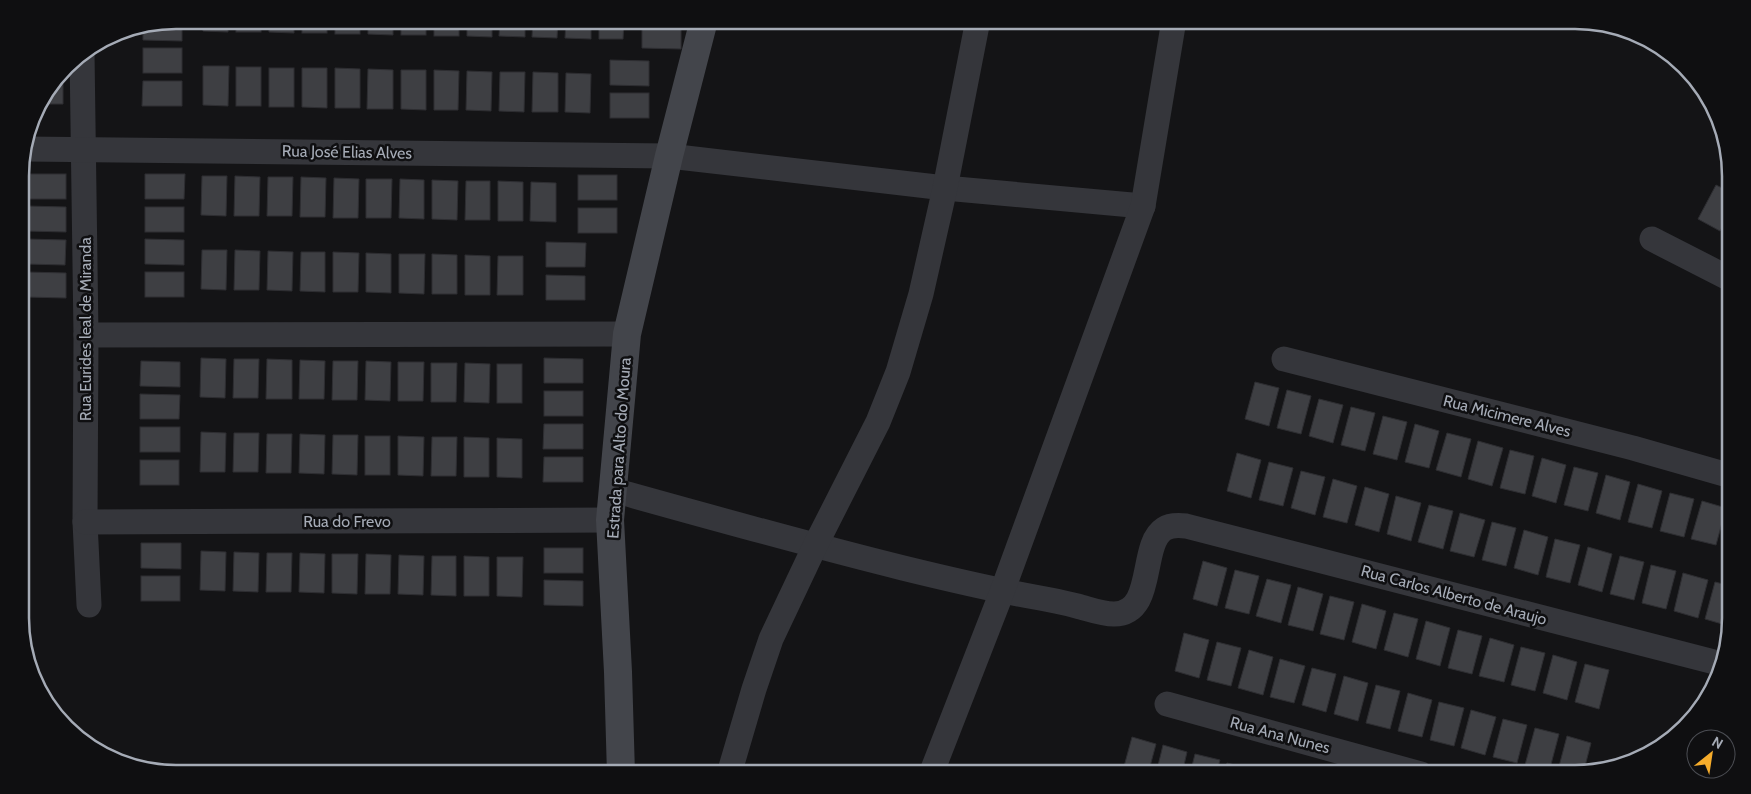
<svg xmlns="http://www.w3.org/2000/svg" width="1751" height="794" font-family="Cabin,sans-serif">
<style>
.building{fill:#3e3f43;stroke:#2e2e32}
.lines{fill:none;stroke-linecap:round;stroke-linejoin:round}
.street{stroke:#35363b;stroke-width:25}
.secondary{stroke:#43454b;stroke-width:28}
.labels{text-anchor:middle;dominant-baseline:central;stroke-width:5;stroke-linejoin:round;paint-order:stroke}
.street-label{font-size:16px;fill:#a5abb6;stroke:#0f0f11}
.rim{fill:none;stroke:#a5abb6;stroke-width:2.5}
</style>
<rect width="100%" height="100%" fill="#141416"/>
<g class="building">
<path d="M176 20H182V41L143 40V27Z"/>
<path d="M203 20H228V32L203 31Z"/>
<rect x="236" y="20" width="25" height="12"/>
<path d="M269 20H294V33L269 32Z"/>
<rect x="302" y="20" width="25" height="13"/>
<rect x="335" y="20" width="25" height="14"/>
<path d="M368 20H393V35L368 34Z"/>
<rect x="401" y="20" width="25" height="15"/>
<rect x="434" y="20" width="25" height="16"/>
<path d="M467 20H492V37L467 36Z"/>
<path d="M500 20H525V37L499 36Z"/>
<path d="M533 20H558L557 38 532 37Z"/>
<path d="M566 20H591V39L565 38Z"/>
<path d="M599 20H624L623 39H599Z"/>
<path d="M642 23 681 24V49L642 48Z"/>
<rect x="143" y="48" width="39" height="25"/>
<path d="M610 60 649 61V86L610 85Z"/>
<path d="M203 66H229L228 106 203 105Z"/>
<rect x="236" y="67" width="25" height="39"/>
<rect x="269" y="68" width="25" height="39"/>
<path d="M302 68H327V108L302 107Z"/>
<path d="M335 68 360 69V108H335Z"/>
<path d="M368 69 393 70V109H367Z"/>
<path d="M401 70H426V110L401 109Z"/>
<path d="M434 70 459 71 458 110H434Z"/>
<path d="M467 71 492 72 491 111 466 110Z"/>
<path d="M500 72H525L524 112 499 111Z"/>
<path d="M533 72 558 73V112H532Z"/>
<path d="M566 73 591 74 590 113 565 112Z"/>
<path d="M57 79H63V104H38Z"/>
<path d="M143 81H182V106H142Z"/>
<rect x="610" y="93" width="39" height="25"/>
<rect x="26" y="174" width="40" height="25"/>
<path d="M145 174H185L184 199H145Z"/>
<rect x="578" y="175" width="39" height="25"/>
<path d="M202 176H227L226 216 201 215Z"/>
<path d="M235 176 260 177 259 216H234Z"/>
<path d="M268 177H293L292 216H267Z"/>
<path d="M301 177 326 178 325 217H300Z"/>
<path d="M334 178 359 179 358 218H333Z"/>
<path d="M366 179H392L391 218H366Z"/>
<path d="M400 179 424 180V219L399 218Z"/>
<path d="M432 180 458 181 457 220 432 219Z"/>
<path d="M466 181H490V220H465Z"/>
<path d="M498 181 523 182V221H498Z"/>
<path d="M531 182 556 183V222L530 221Z"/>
<path d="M1716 185 1730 192V213L1720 231 1698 219Z"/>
<path d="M26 206 66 207V232L26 231Z"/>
<rect x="145" y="207" width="39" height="25"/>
<rect x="578" y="208" width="39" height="25"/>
<path d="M26 239 66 240 65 265 26 264Z"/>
<path d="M145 239 184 240V265L145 264Z"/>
<path d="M546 242 586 243 585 267H546Z"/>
<path d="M202 250H227L226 290 201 289Z"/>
<path d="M235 250 260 251 259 290H234Z"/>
<path d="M268 251 293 252 292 291 267 290Z"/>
<path d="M301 252H325V292L300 291Z"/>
<path d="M333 252 359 253 358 292H333Z"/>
<path d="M366 253 391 254V293L366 292Z"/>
<path d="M399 254H425L424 294 399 293Z"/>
<path d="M432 254 457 255V294H432Z"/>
<path d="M465 255 490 256V295H465Z"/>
<path d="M498 256H523V295H497Z"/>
<path d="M26 272 66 273V298L26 297Z"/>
<rect x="145" y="272" width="39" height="25"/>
<path d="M546 275 585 276V300H546Z"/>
<path d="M201 358 226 359 225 398 200 397Z"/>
<path d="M544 358 583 359V383H544Z"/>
<path d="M234 359H259L258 398H233Z"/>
<path d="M267 359 292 360V399H266Z"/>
<path d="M300 360 325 361 324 399H299Z"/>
<path d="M141 361 180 362V387L140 386Z"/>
<path d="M333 361H358L357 400H332Z"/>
<path d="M366 361 391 362 390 401 365 400Z"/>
<path d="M398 362H424L423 401H398Z"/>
<path d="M431 363H457L456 402H431Z"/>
<path d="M465 363 490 364 489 403 464 402Z"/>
<rect x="497" y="364" width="25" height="39"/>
<path d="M1255 382 1279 388 1269 426 1245 419Z"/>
<path d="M1287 390 1311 396 1301 434 1277 428Z"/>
<rect x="544" y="391" width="39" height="25"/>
<path d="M140 394 180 395 179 419H140Z"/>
<path d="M1319 399 1343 405 1333 443 1309 436Z"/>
<path d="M1351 407 1375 413 1365 451 1341 445Z"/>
<path d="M1383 416 1407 422 1397 460 1373 454Z"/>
<path d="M544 424H583V449H543Z"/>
<path d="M1415 424 1439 431 1429 468 1405 462Z"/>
<rect x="140" y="427" width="40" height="25"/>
<path d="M201 432 226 433 225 472H200Z"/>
<path d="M234 433H259L258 472H233Z"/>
<path d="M1447 433 1471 439 1461 477 1436 470Z"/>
<path d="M267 434H292L291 473H266Z"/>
<path d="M300 434 325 435 324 474 299 473Z"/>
<path d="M333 435H358L357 475 332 474Z"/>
<rect x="365" y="436" width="25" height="39"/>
<path d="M398 436 424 437 423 476 398 475Z"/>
<path d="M432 437H457L456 476H431Z"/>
<path d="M464 437 489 438V477H464Z"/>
<path d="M497 438 522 439V478L497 477Z"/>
<path d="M1478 441 1503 448 1492 486 1468 479Z"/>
<path d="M1510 450 1534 456 1525 494 1500 488Z"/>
<path d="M1237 453 1261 460 1251 498 1227 491Z"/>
<path d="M544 457H583V482H543Z"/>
<path d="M1542 458 1566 465 1556 503 1532 496Z"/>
<rect x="140" y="460" width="39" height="25"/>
<path d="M1269 462 1293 468 1283 506 1259 500Z"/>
<path d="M1574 467 1598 473 1588 511 1564 505Z"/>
<path d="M1301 471 1325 477 1315 515 1291 508Z"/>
<path d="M1606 475 1630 482 1620 520 1596 513Z"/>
<path d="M1333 479 1357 486 1347 523 1323 517Z"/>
<path d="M1638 484 1662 491 1652 528 1628 522Z"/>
<path d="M1365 487 1389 494 1379 532 1355 525Z"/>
<path d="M1670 493 1694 499 1684 537 1660 531Z"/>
<path d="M1396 496 1421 503 1411 541 1387 534Z"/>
<path d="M1702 501 1726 508 1716 545 1691 539Z"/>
<path d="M1429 505 1453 511 1443 549 1418 542Z"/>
<path d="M1460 513 1485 520 1474 557 1450 551Z"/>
<path d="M1731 519V550L1723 548Z"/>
<path d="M1492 522 1516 528 1506 566 1482 560Z"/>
<path d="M1524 530 1548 537 1538 575 1514 568Z"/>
<path d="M1555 539 1580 545 1570 583 1546 577Z"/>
<path d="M141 543H181V569L141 568Z"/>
<path d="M1588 547 1612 554 1602 592 1578 585Z"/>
<rect x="544" y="548" width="39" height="25"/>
<path d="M201 551 226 552 225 591 200 590Z"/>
<path d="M234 552 259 553 258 592 233 591Z"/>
<path d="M267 553H292L291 592H266Z"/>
<path d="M300 553 325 554 324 593 299 592Z"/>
<path d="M332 554H358L357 594 332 593Z"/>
<path d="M366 554 391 555 390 594H365Z"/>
<path d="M399 555 424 556 423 595 398 594Z"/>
<path d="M432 556H456V596L431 595Z"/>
<path d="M464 556 489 557V596H464Z"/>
<path d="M1620 556 1644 562 1634 600 1610 594Z"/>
<path d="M497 557H523L522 597 497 596Z"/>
<path d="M1203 561 1227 568 1217 606 1193 599Z"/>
<path d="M1651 565 1676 571 1666 609 1642 603Z"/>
<path d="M1235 570 1259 576 1249 614 1225 608Z"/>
<path d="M1683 573 1708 580 1698 618 1674 611Z"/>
<rect x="141" y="576" width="39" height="25"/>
<path d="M1267 579 1291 585 1281 623 1256 616Z"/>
<path d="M544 580 583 581V606L544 605Z"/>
<path d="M1715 582 1731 586V618L1729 626 1705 619Z"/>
<path d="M1298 587 1323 594 1313 631 1288 625Z"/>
<path d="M1330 596 1354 602 1344 640 1320 634Z"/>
<path d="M1362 604 1386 611 1376 649 1352 642Z"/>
<path d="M1394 613 1418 619 1408 657 1384 650Z"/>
<path d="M1426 621 1450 628 1440 666 1416 659Z"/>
<path d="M1458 630 1482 636 1472 674 1448 668Z"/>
<path d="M1184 633 1209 640 1199 678 1175 671Z"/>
<path d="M1490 638 1514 645 1504 682 1479 676Z"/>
<path d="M1217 642 1241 648 1231 686 1207 680Z"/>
<path d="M1521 647 1545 653 1535 691 1511 685Z"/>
<path d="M1249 650 1273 657 1263 695 1238 688Z"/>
<path d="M1553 655 1577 662 1567 700 1543 693Z"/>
<path d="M1280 659 1305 666 1294 703 1270 697Z"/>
<path d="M1585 664 1609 670 1599 709 1575 702Z"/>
<path d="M1312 668 1336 674 1326 712 1302 705Z"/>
<path d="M1344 676 1368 683 1358 721 1334 714Z"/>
<path d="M1376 685 1400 691 1390 729 1366 723Z"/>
<path d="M1408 693 1432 700 1422 737 1398 731Z"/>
<path d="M1439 702 1464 708 1454 746 1430 740Z"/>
<path d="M1471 710 1496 717 1485 755 1461 748Z"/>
<path d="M1503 719 1527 725 1517 763 1493 757Z"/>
<path d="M1535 728 1559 734 1549 772 1525 765Z"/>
<path d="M1567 736 1591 743 1583 774H1557Z"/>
<path d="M1132 737 1156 744 1148 774H1122Z"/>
<path d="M1163 745 1187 752 1182 774H1156Z"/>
<path d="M1195 754 1220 760 1216 774H1190Z"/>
<path d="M1227 763 1251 769 1250 774H1224Z"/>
</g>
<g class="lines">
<g class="street">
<path d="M82 53 86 335 85 522 89 605"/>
<path d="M25 149 669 156 945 188 1143 206"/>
<path d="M1652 239 1730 279"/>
<path d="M86 335 627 334"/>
<path d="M1284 359 1633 448 1731 476"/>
<path d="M613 490C710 517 806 544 903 568 948 579 994 590 1040 598 1052 600 1065 603 1077 606 1089 609 1101 614 1114 614 1156 614 1139 545 1164 529 1170 525 1178 525 1186 526L1722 664"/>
<path d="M85 522 610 520"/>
<path d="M1167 704 1421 774"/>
<path d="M729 774 754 689 771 639 815 546 878 422 898 372 921 294 945 188 978 20"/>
<path d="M931 774 1002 592 1143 206 1174 20"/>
</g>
<path class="secondary" d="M621 774 618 672 610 520 627 334 669 156 704 20"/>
</g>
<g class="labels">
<g class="street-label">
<text transform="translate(347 152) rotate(1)">Rua José Elias Alves</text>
<text transform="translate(85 329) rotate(-90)">Rua Eurides leal de Miranda</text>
<text transform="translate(1507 416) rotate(14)">Rua Micimere Alves</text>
<text transform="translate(619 448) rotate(-86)">Estrada para Alto do Moura</text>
<text x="347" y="521">Rua do Frevo</text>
<text transform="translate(1454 595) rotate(15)">Rua Carlos Alberto de Araujo</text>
<text transform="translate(1280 735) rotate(15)">Rua Ana Nunes</text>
</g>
</g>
<path d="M0 0H1751V794H0ZM176 29H1575A147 147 0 0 1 1722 176V618A147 147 0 0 1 1575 765H176A147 147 0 0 1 29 618V176A147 147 0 0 1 176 29Z" fill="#0f0f11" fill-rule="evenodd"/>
<path class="rim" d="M176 29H1575A147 147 0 0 1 1722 176V618A147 147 0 0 1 1575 765H176A147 147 0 0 1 29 618V176A147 147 0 0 1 176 29Z"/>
<g transform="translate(1711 754) rotate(30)"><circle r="24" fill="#0f0f11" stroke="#4b4d53"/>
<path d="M0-4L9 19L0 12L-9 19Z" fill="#f6ac2b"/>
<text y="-8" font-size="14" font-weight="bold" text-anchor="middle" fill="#a5abb6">N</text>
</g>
</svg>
